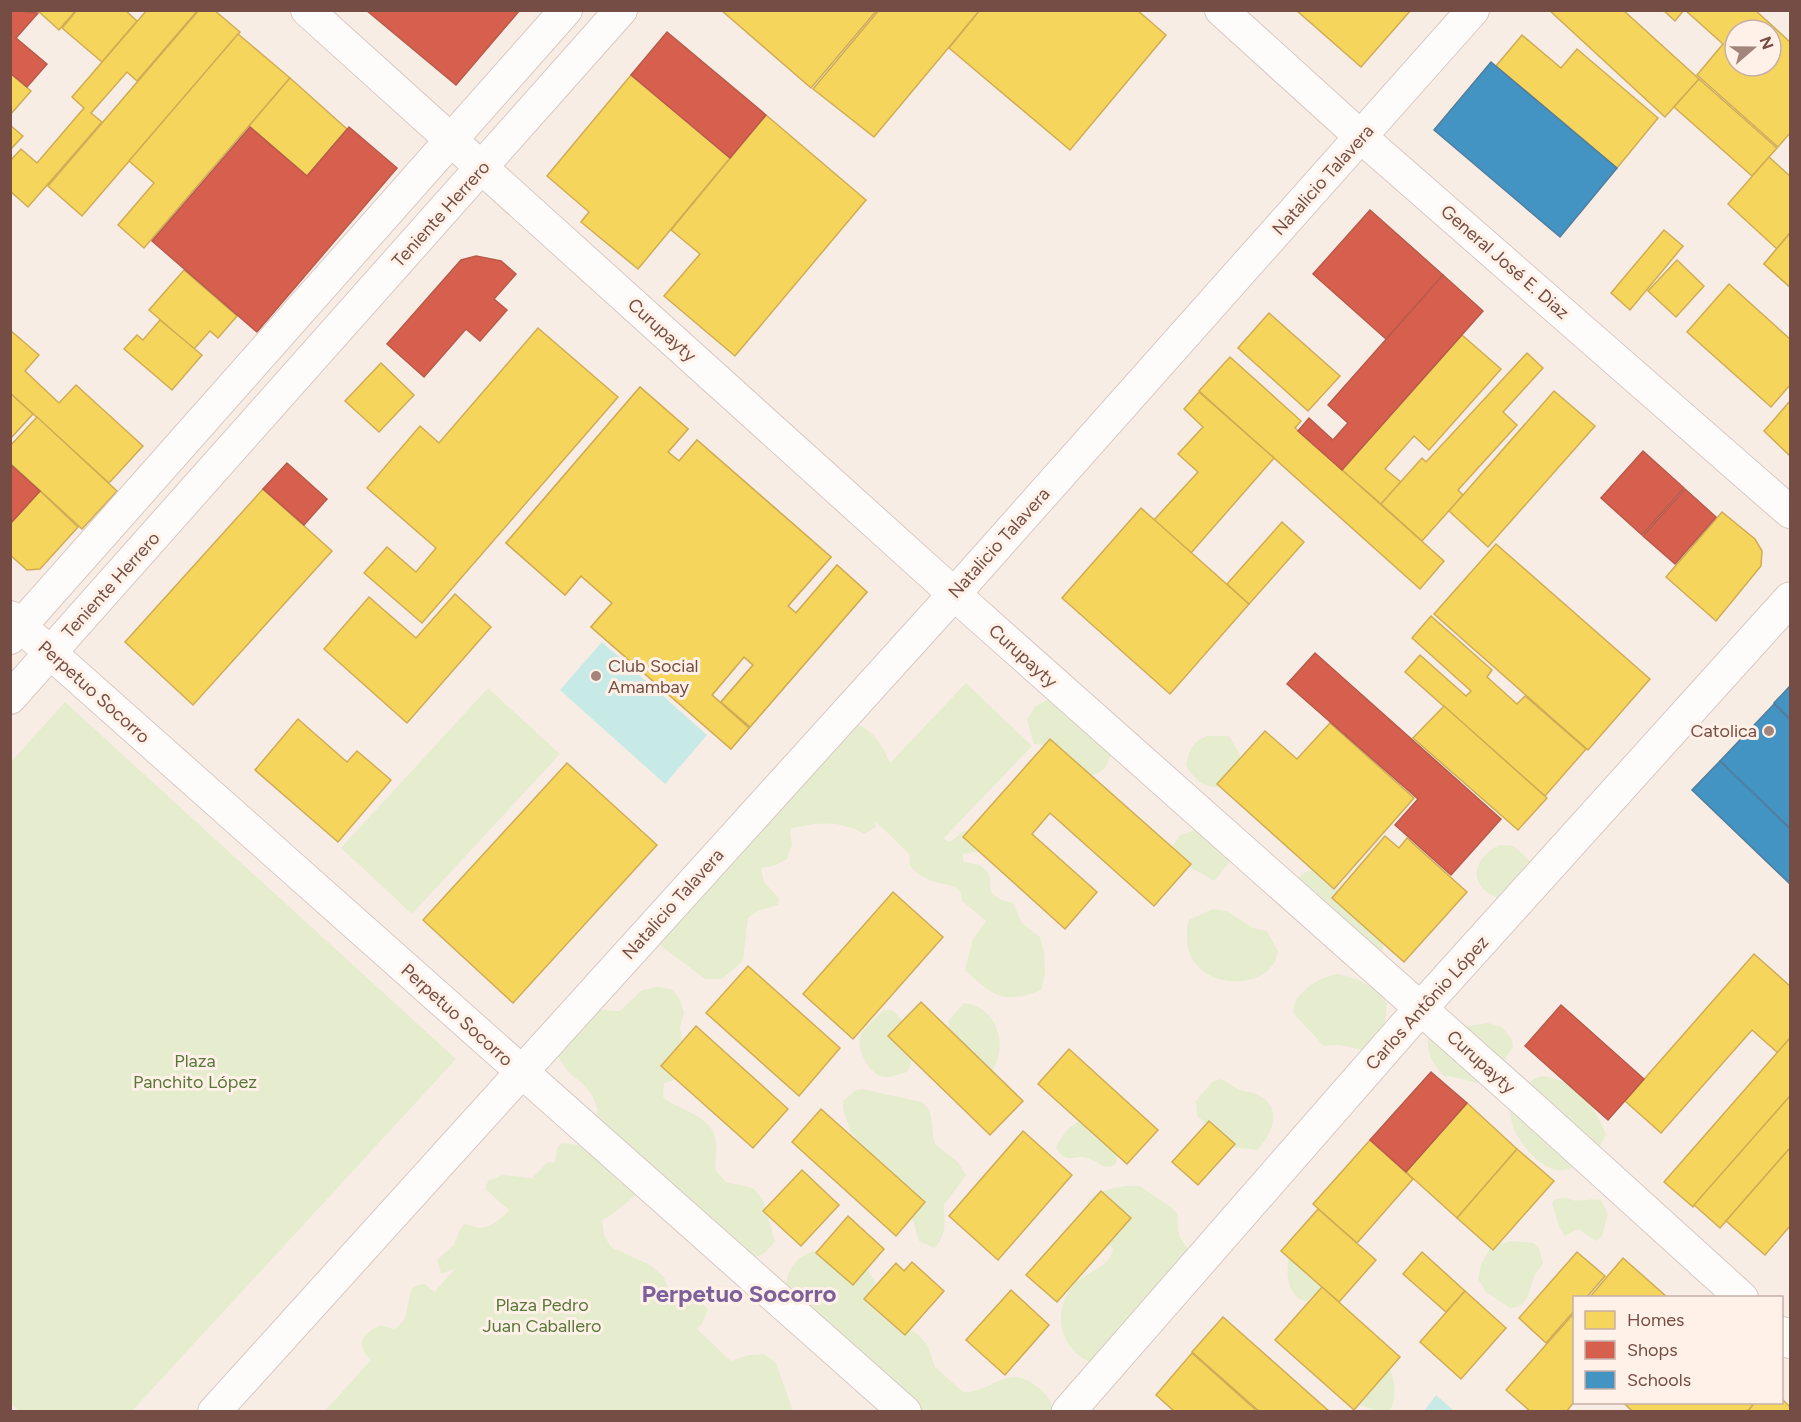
<svg xmlns="http://www.w3.org/2000/svg" width="1801" height="1422" font-family="Figtree,sans-serif">
<style>
.green{fill:#e6edce}
.water{fill:#c7eae6}
.homes{fill:#f6d55c;stroke:#d0ac55;stroke-width:1.5;fill-rule:evenodd}
.shops{fill:#d6604d;stroke:#b95a4a;stroke-width:1.5}
.schools{fill:#4393c3;stroke:#527e9d;stroke-width:1.5}
.lines{fill:none;stroke-linecap:round;stroke-linejoin:round}
.minor-casing{stroke:#d8c9c4;stroke-width:34}
.tertiary-casing{stroke:#d8c9c4;stroke-width:35}
.minor{stroke:#fefcfb;stroke-width:32}
.tertiary{stroke:#fefcfb;stroke-width:33}
.poi-dot{fill:#a3857c;stroke:#fff1e7;stroke-width:2}
.labels{text-anchor:middle;dominant-baseline:central;stroke-width:6;stroke-linejoin:round;paint-order:stroke}
.street-label{font-size:18px;fill:#764d44;stroke:#fff1e7}
.poi-label{font-size:18px;fill:#764d44;stroke:#fff1e7;text-anchor:start}
.park-label{font-size:18px;fill:#577839;stroke:#fff1e7}
.district-label{font-size:24px;font-weight:bold;fill:#7c5f9b;stroke:#fff1e7}
</style>
<rect width="100%" height="100%" fill="#f7ede5"/>
<g class="green">
<path d="M966 683 1032 746 943 839 950 842 962 832 977 827 986 850 963 854V861C971 865 979 862 985 869 999 883 976 894 1013 903L1022 923 1040 937 1044 952 1045 974 1041 990C1004 1005 993 996 965 970L973 939 986 921 962 901 961 893 956 887C937 882 924 882 910 866L909 854 874 820 876 827 864 834C840 820 817 822 790 829L792 845 787 859 774 866 761 868 764 882 779 898 778 905 757 911 748 918 743 961 722 979H705L657 943 756 831 768 824 776 810 849 721C872 728 881 742 890 763Z"/>
<path d="M488 688 560 754 412 914 341 848Z"/>
<path d="M1049 699 1114 746C1107 766 1108 771 1087 777 1073 766 1053 742 1034 744L1027 720 1035 706Z"/>
<path d="M65 702 456 1059 132 1411H19L11 1404V762Z"/>
<path d="M1207 736H1229L1240 755 1241 780C1217 791 1200 791 1186 765 1189 750 1192 742 1207 736Z"/>
<path d="M1195 830 1210 832 1233 858 1214 881 1186 865 1171 848 1180 835Z"/>
<path d="M1499 845 1514 846 1535 866 1504 900C1470 891 1467 862 1499 845Z"/>
<path d="M1320 870 1383 941V949L1372 961 1296 884C1300 872 1308 870 1320 870Z"/>
<path d="M1212 909 1227 911 1253 928 1267 931 1278 951C1273 993 1192 993 1187 942 1187 934 1186 927 1189 920Z"/>
<path d="M1336 974C1355 976 1376 987 1387 1003 1385 1029 1384 1034 1363 1050L1339 1045 1324 1046 1293 1013C1294 992 1317 979 1336 974Z"/>
<path d="M657 987 672 989 680 1000 684 1013 680 1028 683 1043 677 1079 664 1083 663 1097C680 1112 713 1114 716 1142 717 1152 715 1162 716 1171L726 1182 753 1188 763 1200 775 1241C758 1265 749 1257 725 1250L701 1210 691 1199 648 1185C632 1197 619 1212 602 1220L604 1235 611 1247 652 1266 664 1277 669 1291 698 1299 708 1309 702 1324 697 1329 731 1361 749 1355 764 1354 776 1363 793 1411 324 1412 371 1360C354 1344 363 1334 380 1325L395 1329 405 1319 411 1289 417 1285 425 1284 434 1292 456 1268 441 1274 437 1260 454 1245 460 1229 465 1224C470 1225 475 1227 480 1228 489 1229 503 1217 509 1210L485 1189 488 1181 503 1175 532 1178 548 1162 555 1163 557 1148 562 1143 586 1146 598 1110 592 1095 582 1083 569 1073 552 1048 590 1009 620 1011 642 990Z"/>
<path d="M964 1003C997 1006 1009 1046 992 1071L978 1073 948 1035 949 1020Z"/>
<path d="M884 1010H892C910 1024 919 1052 907 1072 900 1074 891 1078 884 1077 869 1075 855 1048 861 1035 866 1026 877 1016 884 1010Z"/>
<path d="M1445 1018 1466 1026 1488 1023 1502 1027 1512 1039 1513 1047 1500 1067 1495 1083C1476 1086 1462 1077 1444 1076 1431 1063 1426 1050 1428 1032Z"/>
<path d="M1542 1076C1576 1080 1593 1104 1606 1134 1603 1144 1595 1152 1586 1158 1578 1165 1568 1172 1557 1170 1536 1167 1506 1130 1511 1108 1513 1101 1520 1095 1524 1089 1530 1082 1533 1078 1542 1076Z"/>
<path d="M1219 1079C1228 1081 1232 1087 1240 1090 1244 1092 1249 1091 1254 1093 1284 1105 1274 1133 1257 1150L1233 1147 1197 1116 1196 1101 1212 1082Z"/>
<path d="M862 1089 922 1102C936 1114 930 1128 935 1144L958 1162 966 1175 944 1205C944 1223 948 1235 934 1248L919 1241 910 1211 850 1131 843 1109V1101L854 1091Z"/>
<path d="M1081 1120 1117 1154 1116 1164C1103 1171 1101 1163 1090 1159 1076 1153 1066 1166 1056 1148 1061 1136 1069 1126 1081 1120Z"/>
<path d="M1125 1186H1140L1172 1208 1177 1214 1179 1235 1196 1263 1090 1362C1060 1348 1052 1314 1072 1287 1084 1271 1107 1271 1113 1250L1084 1213C1088 1191 1106 1190 1125 1186Z"/>
<path d="M1566 1198C1579 1204 1589 1197 1601 1200L1608 1214 1602 1236 1596 1241 1578 1229 1565 1236 1559 1227 1552 1203 1555 1199Z"/>
<path d="M1512 1241 1534 1243 1539 1248 1543 1263C1541 1267 1537 1271 1535 1275 1527 1291 1532 1306 1510 1308L1486 1292 1478 1279 1481 1265 1491 1246Z"/>
<path d="M826 1248 862 1262 905 1327 918 1334 928 1346 935 1367 963 1392C996 1392 1006 1361 1039 1388 1047 1395 1051 1400 1054 1411H921C915 1395 907 1389 891 1383L784 1295C786 1267 798 1252 826 1248Z"/>
<path d="M1290 1253 1327 1278 1318 1291 1307 1301C1286 1299 1285 1269 1290 1253Z"/>
<path d="M1389 1367C1395 1380 1398 1399 1389 1411H1377L1355 1403Z"/>
</g>
<g class="water">
<path d="M602 642 707 735 665 784 560 690Z"/>
<path d="M1436 1395 1454 1411H1424Z"/>
</g>
<g class="homes">
<path d="M37 10H76L59 30Z"/>
<path d="M77 10H125L137 21 102 62 62 28Z"/>
<path d="M147 10H198L137 81 127 72 91 113 102 122 28 207 10 191V161L21 149 37 163 84 108 72 97Z"/>
<path d="M199 10H214L240 32 82 216 48 186Z"/>
<path d="M721 10H877L811 88Z"/>
<path d="M879 10H980L874 137 813 89Z"/>
<path d="M980 10H1137L1166 35 1070 150 949 48Z"/>
<path d="M1296 10H1411L1361 67Z"/>
<path d="M1549 10H1623L1699 79 1665 117Z"/>
<path d="M1663 10H1684L1675 21Z"/>
<path d="M1685 10H1755L1790 42V133L1778 147 1697 75 1723 44ZM1735 30H1771V66H1735Z"/>
<path d="M238 34 290 78 144 248 118 225 154 183 129 161Z"/>
<path d="M1522 35 1561 68 1577 49 1658 118 1617 168 1496 66Z"/>
<path d="M10 73 31 91 10 115Z"/>
<path d="M631 75 730 158 638 269 581 222 589 212 547 176Z"/>
<path d="M290 78 347 129 307 176 249 126Z"/>
<path d="M1699 79 1777 148 1752 176 1674 107Z"/>
<path d="M766 115 866 200 735 356 664 296 700 254 671 230Z"/>
<path d="M10 125 23 136 10 150Z"/>
<path d="M1769 157 1790 176V233L1777 249 1728 204Z"/>
<path d="M1664 230 1683 246 1630 310 1611 293Z"/>
<path d="M1790 233V287L1764 264Z"/>
<path d="M1790 233V287L1764 264Z"/>
<path d="M1677 260 1704 286 1676 317 1648 291Z"/>
<path d="M184 270 237 316 218 338 210 331 194 349 149 310Z"/>
<path d="M1729 284 1790 339V385L1771 407 1687 332Z"/>
<path d="M1269 313 1340 376 1308 411 1238 348Z"/>
<path d="M160 320 202 355 172 390 124 349 137 335 143 340Z"/>
<path d="M538 328 618 397 422 623 364 573 387 547 416 572 436 548 367 488 420 426 439 443Z"/>
<path d="M10 330 39 355 25 371 59 403 76 385 143 446 109 483 10 393Z"/>
<path d="M1462 335 1501 369 1429 450 1414 436 1385 469 1401 482 1381 504 1342 470Z"/>
<path d="M1527 353 1543 368 1503 412 1517 425 1458 490 1463 495 1422 541 1381 504 1422 458 1426 462Z"/>
<path d="M1230 357 1301 421 1295 428 1444 561 1420 589 1199 391Z"/>
<path d="M381 363 414 395 379 432 345 401Z"/>
<path d="M640 387 688 429 668 452 679 461 697 440 831 557 788 606 796 613 837 565 867 592 750 727 721 702 753 665 744 657 712 695 749 728 731 749 591 627 612 603 581 576 565 595 506 543ZM650 473 661 482 602 550 591 541Z"/>
<path d="M640 387 688 429 668 452 679 461 697 440 831 557 788 606 796 613 837 565 867 592 750 727 721 702 753 665 744 657 712 695 749 728 731 749 591 627 612 603 581 576 565 595 506 543Z"/>
<path d="M1554 391 1595 426 1488 547 1449 511Z"/>
<path d="M1199 392 1274 458 1191 553 1154 520 1198 472 1178 454 1203 427 1184 409Z"/>
<path d="M10 393 33 414 10 439Z"/>
<path d="M1790 401V456L1764 431Z"/>
<path d="M37 417 117 491 82 529 10 463V446Z"/>
<path d="M263 489 332 551 193 705 125 642Z"/>
<path d="M40 491 78 527 40 569 27 570 10 555V524Z"/>
<path d="M1141 508 1249 604 1170 694 1062 598Z"/>
<path d="M1722 512 1755 539 1762 551 1761 566 1716 621 1666 577Z"/>
<path d="M1282 522 1304 542 1249 604 1227 584Z"/>
<path d="M1496 544 1650 679 1588 750 1434 614Z"/>
<path d="M455 594 491 627 407 723 324 649 369 597 416 638Z"/>
<path d="M1431 616 1492 670 1487 677 1517 704 1525 696 1586 749 1545 796 1405 672 1420 655 1466 696 1471 691 1412 638Z"/>
<path d="M1444 706 1547 798 1518 830 1413 738Z"/>
<path d="M298 719 347 762 357 751 391 780 338 842 255 770Z"/>
<path d="M1330 723 1414 798 1334 889 1217 784 1265 731 1297 759Z"/>
<path d="M1050 739 1191 864 1154 906 1050 813 1032 834 1097 892 1065 929 963 837Z"/>
<path d="M567 763 657 845 513 1003 423 920Z"/>
<path d="M1385 836 1399 848 1407 838 1467 892 1404 962 1332 898Z"/>
<path d="M893 892 943 937 853 1039 803 994Z"/>
<path d="M1754 954 1790 986V1038L1778 1053 1752 1030 1661 1133 1625 1101Z"/>
<path d="M748 966 840 1048 799 1096 706 1013Z"/>
<path d="M921 1002 1023 1101 990 1135 888 1036Z"/>
<path d="M696 1026 788 1109 753 1148 661 1066Z"/>
<path d="M1790 1038V1096L1693 1207 1664 1182Z"/>
<path d="M1069 1049 1158 1130 1127 1164 1038 1084Z"/>
<path d="M1790 1096V1148L1720 1228 1694 1205Z"/>
<path d="M1467 1103 1517 1149 1457 1218 1406 1172Z"/>
<path d="M821 1109 925 1202 896 1236 792 1142Z"/>
<path d="M1209 1121 1235 1144 1198 1185 1172 1162Z"/>
<path d="M1023 1131 1072 1175 998 1260 949 1216Z"/>
<path d="M1370 1140 1413 1179 1357 1243 1313 1204Z"/>
<path d="M1790 1148V1226L1765 1255 1726 1221Z"/>
<path d="M1517 1149 1554 1181 1493 1250 1457 1218Z"/>
<path d="M802 1170 839 1205 801 1246 763 1211Z"/>
<path d="M1101 1191 1131 1218 1057 1302 1026 1275Z"/>
<path d="M1318 1209 1376 1260 1339 1302 1281 1251Z"/>
<path d="M848 1216 884 1249 853 1285 816 1253Z"/>
<path d="M1422 1252 1465 1291 1446 1312 1403 1274Z"/>
<path d="M1577 1252 1605 1276 1586 1298H1574V1311L1546 1343 1519 1318Z"/>
<path d="M1623 1258 1667 1297V1298H1589Z"/>
<path d="M912 1262 944 1291 905 1335 864 1299 896 1263 904 1271Z"/>
<path d="M1322 1287 1400 1357 1354 1410 1275 1340Z"/>
<path d="M1011 1290 1049 1325 1005 1375 966 1340Z"/>
<path d="M1465 1291 1506 1328 1461 1379 1420 1342Z"/>
<path d="M1574 1313V1402L1566 1412H1531L1506 1390Z"/>
<path d="M1223 1317 1330 1412H1260L1192 1352Z"/>
<path d="M1192 1353 1258 1412H1175L1156 1395Z"/>
<path d="M1782 1399 1790 1407V1412H1747L1755 1402H1782Z"/>
<path d="M1623 1402H1755L1747 1412H1633Z"/>
</g>
<g class="shops">
<path d="M10 10 38 13 16 38 47 64 27 87 10 73Z"/>
<path d="M366 10H520L456 85Z"/>
<path d="M667 32 766 115 730 158 631 75Z"/>
<path d="M250 127 307 176 349 127 397 168 257 332 152 241Z"/>
<path d="M1370 210 1443 275 1386 339 1313 274Z"/>
<path d="M476 256 501 261 516 274 494 299 507 310 480 341 466 329 424 377 387 344 461 260Z"/>
<path d="M1443 275 1483 311 1342 470 1298 431 1309 418 1333 440 1348 423 1328 405Z"/>
<path d="M1643 451 1684 488 1642 535 1601 498Z"/>
<path d="M287 463 327 499 304 525 263 489Z"/>
<path d="M10 464 40 491 10 524Z"/>
<path d="M1685 489 1716 517 1675 564 1643 536Z"/>
<path d="M1315 653 1501 819 1451 875 1395 825 1418 799 1287 684Z"/>
<path d="M1561 1005 1644 1079 1608 1120 1525 1046Z"/>
<path d="M1431 1072 1467 1103 1406 1172 1370 1140Z"/>
</g>
<g class="schools">
<path d="M1491 62 1617 168 1560 237 1434 130Z"/>
<path d="M1790 686V719L1774 703Z"/>
<path d="M1774 704 1790 720V828L1720 761Z"/>
<path d="M1720 761 1790 829V884L1692 790Z"/>
</g>
<g class="lines">
<defs>
<g id="minor">
<path d="M307 10 954 594 1527 1103 1742 1298"/>
<path d="M1221 10 1361 137 1790 512"/>
<path d="M10 617 905 1412"/>
<path d="M10 638 566 10"/>
<path d="M10 698 621 10"/>
<path d="M1782 1333 1790 1342"/>
<path d="M214 1412 956 592 1473 10"/>
</g>
<path id="tertiary" d="M1068 1412 1421 1008 1790 599"/>
</defs>
<use href="#minor" class="minor-casing"/>
<use href="#tertiary" class="tertiary-casing"/>
<use href="#minor" class="minor"/>
<use href="#tertiary" class="tertiary"/>
</g>
<g class="poi-dot">
<circle cx="596" cy="676" r="6"/>
<circle cx="1769" cy="731" r="6"/>
</g>
<g class="labels">
<g class="street-label">
<text transform="translate(1323 180) rotate(-48)">Natalicio Talavera</text>
<text transform="translate(441 214) rotate(-48)">Teniente Herrero</text>
<text transform="translate(1505 262) rotate(41)">General José E. Diaz</text>
<text transform="translate(662 330) rotate(42)">Curupayty</text>
<text transform="translate(999 543) rotate(-48)">Natalicio Talavera</text>
<text transform="translate(111 585) rotate(-48)">Teniente Herrero</text>
<text transform="translate(1023 656) rotate(42)">Curupayty</text>
<text transform="translate(94 692) rotate(42)">Perpetuo Socorro</text>
<text transform="translate(673 904) rotate(-48)">Natalicio Talavera</text>
<text transform="translate(1427 1003) rotate(-48)">Carlos Antônio López</text>
<text transform="translate(457 1015) rotate(42)">Perpetuo Socorro</text>
<text transform="translate(1481 1062) rotate(42)">Curupayty</text>
</g>
<g class="poi-label">
<text x="608" y="666">Club Social<tspan x="608" dy="21">Amambay</tspan></text>
<text x="1757" y="731" text-anchor="end">Catolica</text>
</g>
<g class="park-label">
<text x="195" y="1061">Plaza<tspan x="195" dy="21">Panchito López</tspan></text>
<text x="542" y="1305">Plaza Pedro<tspan x="542" dy="21">Juan Caballero</tspan></text>
</g>
<g class="district-label">
<text x="739" y="1293">Perpetuo Socorro</text>
</g>
</g>
<rect width="1801" height="1422" fill="none" stroke="#764d44" stroke-width="24"/>
<rect x="1573" y="1296" width="210" height="108" fill="#fff1e7" stroke="#c8afa6" stroke-width="1.5"/>
<rect x="1585" y="1311" width="30" height="18" fill="#f6d55c" stroke="#c8afa6" stroke-width="1.5"/>
<text x="1627" y="1326" font-size="18" fill="#764d44">Homes</text>
<rect x="1585" y="1341" width="30" height="18" fill="#d6604d" stroke="#c8afa6" stroke-width="1.5"/>
<text x="1627" y="1356" font-size="18" fill="#764d44">Shops</text>
<rect x="1585" y="1371" width="30" height="18" fill="#4393c3" stroke="#c8afa6" stroke-width="1.5"/>
<text x="1627" y="1386" font-size="18" fill="#764d44">Schools</text>
<g transform="translate(1753 48) rotate(70)"><circle r="28" fill="#fff1e7" stroke="#c8afa6" stroke-width="1.5"/>
<path d="M0-4.5L10 22L0 15L-10 22Z" fill="#a3857c"/>
<text y="-9" font-size="16" font-weight="bold" text-anchor="middle" fill="#764d44">N</text>
</g>
</svg>
